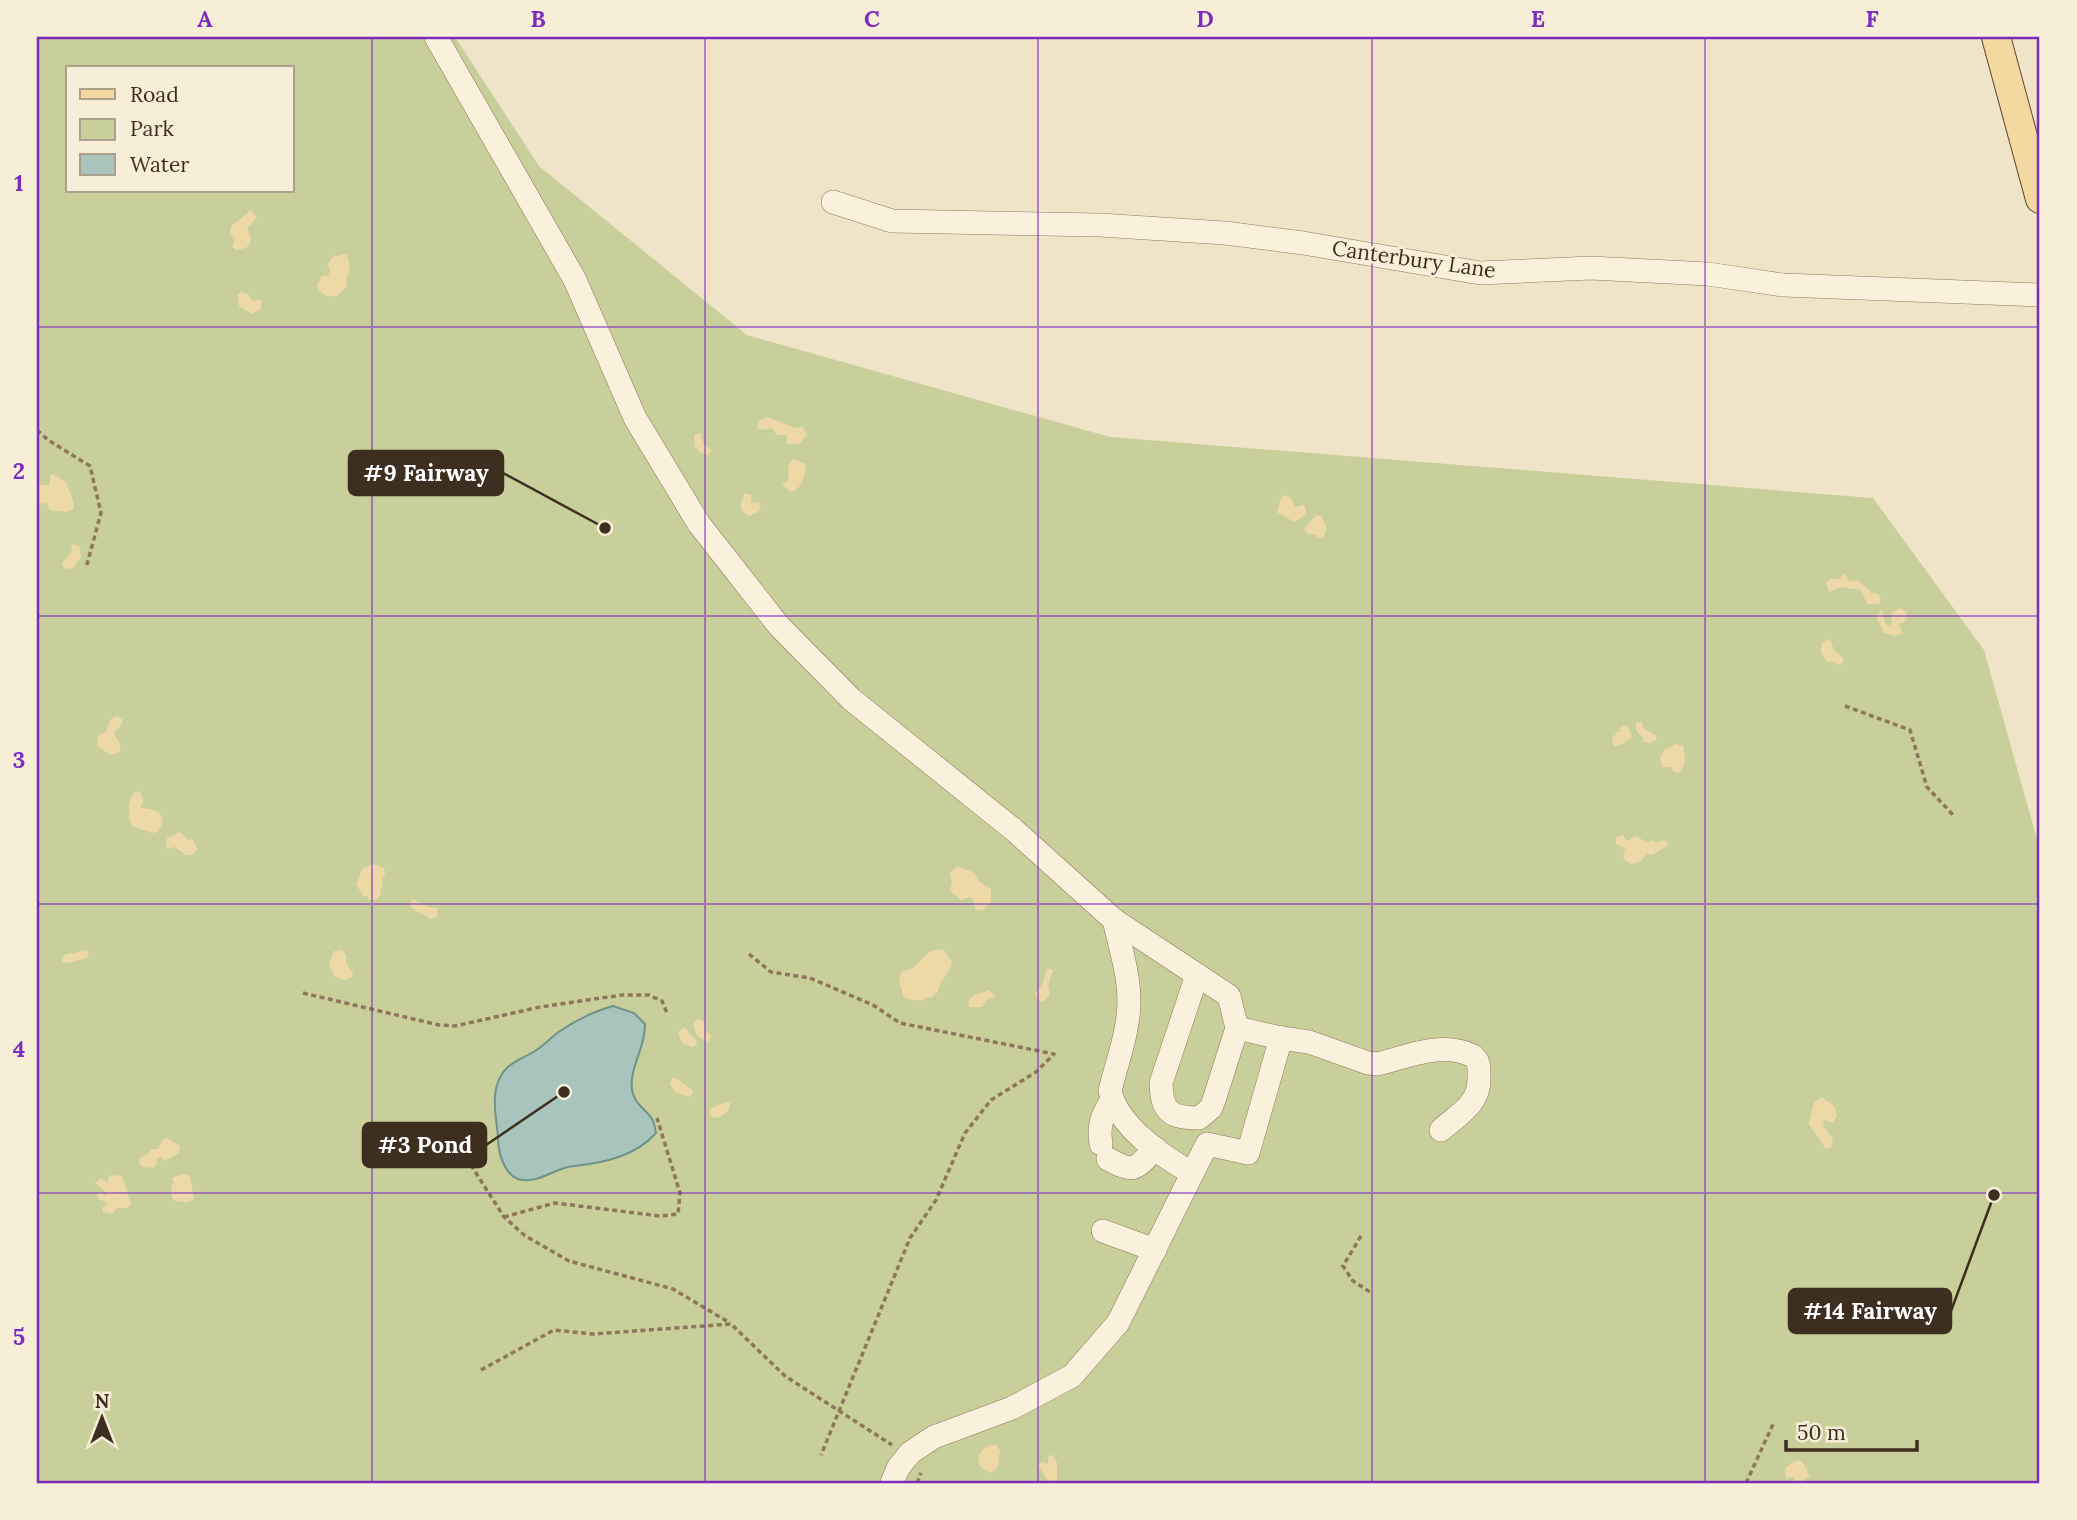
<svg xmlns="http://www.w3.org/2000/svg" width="2077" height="1520" font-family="Lora,serif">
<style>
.green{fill:#c9cf9b;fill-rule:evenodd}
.sand{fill:#ecd9a5}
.water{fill:#a9c4bc;stroke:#6f938a;stroke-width:2}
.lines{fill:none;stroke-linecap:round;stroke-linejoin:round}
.minor-casing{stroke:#8d765c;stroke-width:24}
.major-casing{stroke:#5b4430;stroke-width:30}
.path{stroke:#8d765c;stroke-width:3.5;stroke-dasharray:5 3.5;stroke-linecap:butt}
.minor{stroke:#faf1dc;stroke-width:23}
.major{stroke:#f3d9a0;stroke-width:28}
.grid{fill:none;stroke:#7b2cbf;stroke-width:2;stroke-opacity:0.55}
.labels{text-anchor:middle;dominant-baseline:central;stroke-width:5;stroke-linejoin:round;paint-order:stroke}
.street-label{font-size:21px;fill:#3d2e20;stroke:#f7eed8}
.leader{fill:none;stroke:#3d2e20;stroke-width:2.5}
.callout-dot{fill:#3d2e20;stroke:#f7eed8;stroke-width:2.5}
.callout{fill:#3d2e20;stroke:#3d2e20;stroke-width:2.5}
.callout-label{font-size:23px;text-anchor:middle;font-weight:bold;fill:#fff}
.neatline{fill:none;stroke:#7b2cbf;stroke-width:2.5}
.grid-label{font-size:23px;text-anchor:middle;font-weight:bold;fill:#7b2cbf}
</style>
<rect width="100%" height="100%" fill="#f0e4c8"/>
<path class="green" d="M37 37H455L539 166 747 335 1110 437 1873 498 1984 650 2040 850V1483H37ZM68 68H292V191H68Z"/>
<g class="sand">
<path d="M251 210 257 217 247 228 251 237 250 244 246 248 235 250 232 246 234 241 230 232 231 226Z"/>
<path d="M342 254 347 255C350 263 351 272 346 279L347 286 337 296C327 298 318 294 317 284L322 276H328L330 269 327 265 334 255 337 257Z"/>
<path d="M242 292 248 294 253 301 261 299V309L252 314 239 306 237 294Z"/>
<path d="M767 417 795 428 803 427 807 435 799 444H787V435H777L772 428 762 430 757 428 760 420Z"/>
<path d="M700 433 704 444 712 450 709 455 701 453 695 447 694 435Z"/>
<path d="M794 459 806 464C806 473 803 489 791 492L782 484 789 480C788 473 786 464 794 459Z"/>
<path d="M52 474 66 482 73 500 74 508 71 511 66 512 50 510 46 503 37 504V484L49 486 50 476Z"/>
<path d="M745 493 752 495 751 503 759 502 761 508 758 512 749 516C737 511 740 501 745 493Z"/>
<path d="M1285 495 1291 498 1295 507 1304 505 1306 510 1305 515 1294 522 1277 512 1281 498Z"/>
<path d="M1316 515 1321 516C1325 522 1330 531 1322 538H1317L1316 534 1309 535 1304 529Z"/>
<path d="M72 544 80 547 81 557 73 568 64 569 62 563 71 553Z"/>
<path d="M1844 574 1848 578 1849 582 1857 580 1872 593 1878 594 1881 599 1879 604H1868L1860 590 1840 587 1829 592 1826 583 1831 579H1838Z"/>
<path d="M1901 608 1906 612 1907 617 1904 623H1898L1903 633 1895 636 1884 633 1876 616 1882 610 1885 623 1888 626 1892 623 1891 613Z"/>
<path d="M1830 639 1834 650 1844 659 1841 665 1826 661 1821 652 1822 643Z"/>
<path d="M117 716 123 720 122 724 114 733C116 741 125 744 118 753L111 755 97 746 98 735 106 732 110 720Z"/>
<path d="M1642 722 1643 728 1657 736 1656 740 1650 743 1644 742 1643 737C1638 734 1634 729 1636 723Z"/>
<path d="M1625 725 1628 727 1632 737 1624 743 1614 747 1612 739 1617 732H1620L1621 726Z"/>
<path d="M1676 744 1683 746C1685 755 1687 767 1679 773L1674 772 1671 767H1662L1660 757 1665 749Z"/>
<path d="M136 791 141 793 143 801 140 808C151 809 160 809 163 821L158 832 152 833 132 826C128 815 126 799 136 791Z"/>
<path d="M180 832 188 840 192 839 196 844 197 850 192 855H186L175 847 167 849 166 847 167 838Z"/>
<path d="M1623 835 1627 841 1636 836 1648 843 1652 840 1657 843 1664 840 1669 845 1652 855 1647 854 1640 862 1631 864 1623 858 1625 848 1616 844V837Z"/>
<path d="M373 864 384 868 385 875 383 878 380 896 376 900H369L367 896H363L356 884 363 868Z"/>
<path d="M957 866 975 873 978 881 991 889V902L982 911 975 909 974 902 970 897 961 900 950 891 952 882 949 874Z"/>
<path d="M413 899 428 907 437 908V917L431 919C424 914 414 912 409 904Z"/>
<path d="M943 949 952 962C950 974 938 982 938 992L931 998 927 997 921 1001 904 998 899 981 901 972 913 968 930 951Z"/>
<path d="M87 950 89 954 87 958 68 963 62 962 64 955Z"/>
<path d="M342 950 346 955V964L353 972 352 977 345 980 335 977 329 965 334 951Z"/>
<path d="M1047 968 1053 970 1048 985 1050 995 1043 1002 1038 1000 1035 994 1042 986Z"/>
<path d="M989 990 996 997 989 998 982 1007H969C967 992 981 995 989 990Z"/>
<path d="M698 1019 706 1023 704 1028 711 1036 708 1042 697 1036 693 1024Z"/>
<path d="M684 1027 697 1041 696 1045 692 1047 682 1043 678 1032Z"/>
<path d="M672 1078H676L693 1091 691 1097 676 1093 670 1084Z"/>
<path d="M1822 1097 1835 1107 1837 1116 1833 1123 1824 1120 1823 1126 1833 1139 1831 1147 1826 1149 1809 1124 1814 1102Z"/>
<path d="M726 1102 730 1103V1107C726 1114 718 1121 710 1116L711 1108Z"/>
<path d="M167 1138 180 1146 179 1153 164 1161 162 1157 157 1159V1164L153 1168 143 1167 139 1163 140 1158 148 1154 151 1149H158L162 1140Z"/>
<path d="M181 1174 190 1176 194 1199 186 1203 182 1201 177 1202 172 1198 171 1187 174 1183 172 1178Z"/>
<path d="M110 1175 122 1176 131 1204 128 1208H117L112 1214 102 1212 103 1208 108 1203 98 1199 97 1193 101 1192 105 1196 107 1193 95 1183 100 1178 107 1182Z"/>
<path d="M991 1445H996L1000 1451 998 1467 991 1473C973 1469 975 1450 991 1445Z"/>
<path d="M1053 1455 1057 1463V1480L1048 1481 1038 1466 1042 1462 1048 1464V1456Z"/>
<path d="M1795 1461H1802L1810 1476 1804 1480V1483H1794L1795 1477 1787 1478 1785 1475 1786 1467Z"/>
</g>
<path class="water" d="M613 1006 634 1013 645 1024C646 1047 629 1067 632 1090 634 1105 649 1111 653 1121 655 1125 655 1129 656 1133 636 1156 604 1163 574 1166 555 1167 539 1185 518 1179 504 1174 498 1152 498 1138 497 1122 492 1101 497 1085 503 1064 518 1061 535 1051 544 1046 551 1037 560 1031 575 1021 595 1011 613 1006Z"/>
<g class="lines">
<defs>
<g id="minor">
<path d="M436 37 575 280 635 418 699 524 779 626 851 699 1014 830 1114 920 1229 996 1237 1028 1281 1038 1248 1153 1207 1144 1118 1323 1072 1376 1012 1408 934 1437 910 1453 898 1468 892 1483"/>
<path d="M833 202 892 221 1100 225 1225 233 1303 243 1480 273 1591 268 1708 274 1783 285 2040 295"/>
<path d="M1114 920C1120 946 1129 974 1129 1001 1129 1031 1117 1062 1110 1091 1118 1126 1163 1157 1192 1173"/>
<path d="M1197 975 1161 1083C1162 1112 1170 1118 1199 1118L1211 1108 1214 1100 1237 1028"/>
<path d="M1281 1038 1309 1042 1368 1063 1378 1064C1408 1056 1443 1041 1473 1056 1480 1062 1479 1068 1479 1077 1480 1104 1460 1113 1441 1130"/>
<path d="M1101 1144C1098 1126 1102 1115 1112 1100"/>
<path d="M1108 1159C1135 1174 1136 1169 1155 1148"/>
<path d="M1103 1231 1155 1250"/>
</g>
<path id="major" d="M1996 37 2040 199"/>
</defs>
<use href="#minor" class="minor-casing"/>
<use href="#major" class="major-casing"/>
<g class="path">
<path d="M37 430 48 440 90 466 101 513 86 568"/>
<path d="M1845 706 1910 730 1927 787 1954 816"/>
<path d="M749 954 771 972 810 978 873 1005 900 1023 1054 1054 1036 1072 991 1100 965 1133 936 1200 910 1238 821 1455"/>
<path d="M303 993 439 1025 455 1026 540 1007 622 995H649L662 1001 667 1013"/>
<path d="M448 1129 504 1217 524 1235 569 1261 673 1289 730 1323"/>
<path d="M504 1217 555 1203 660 1216 678 1214 680 1193 657 1118"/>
<path d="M1361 1236 1343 1266 1353 1281 1370 1292"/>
<path d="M481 1370 554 1330 593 1334 731 1324 785 1376 892 1445"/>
<path d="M917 1483 921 1473"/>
<path d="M1746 1483 1774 1422"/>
</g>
<use href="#minor" class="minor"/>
<use href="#major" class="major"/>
</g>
<path class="grid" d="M372 37V1483M705 37V1483M1038 37V1483M1372 37V1483M1705 37V1483M37 327H2040M37 616H2040M37 904H2040M37 1193H2040"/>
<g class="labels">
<g class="street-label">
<text transform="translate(1414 259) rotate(8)">Canterbury Lane</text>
</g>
</g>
<path class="leader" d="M605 528L503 473M564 1092L486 1145M1994 1195L1951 1311"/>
<g class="callout-dot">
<circle cx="605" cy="528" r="7"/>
<circle cx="564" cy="1092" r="7"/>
<circle cx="1994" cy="1195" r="7"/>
</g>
<g class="callout">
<rect x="349" y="451" width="154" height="44" rx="7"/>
<rect x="363" y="1123" width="123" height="44" rx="7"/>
<rect x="1789" y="1289" width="162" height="44" rx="7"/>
</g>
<g class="callout-label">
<text x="426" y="481">#9 Fairway</text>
<text x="425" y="1153">#3 Pond</text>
<text x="1870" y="1319">#14 Fairway</text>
</g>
<rect width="2077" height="1520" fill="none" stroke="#f7eed8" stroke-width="77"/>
<rect x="66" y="66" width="228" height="126" fill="#f7eed8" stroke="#ada18e" stroke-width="2"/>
<rect x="80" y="89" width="35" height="10" fill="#f3d9a0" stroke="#ada18e" stroke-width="2"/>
<text x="130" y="102" font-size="21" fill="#3d2e20">Road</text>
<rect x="80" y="119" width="35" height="21" fill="#c9cf9b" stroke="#ada18e" stroke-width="2"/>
<text x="130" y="136" font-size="21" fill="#3d2e20">Park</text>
<rect x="80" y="154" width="35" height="21" fill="#a9c4bc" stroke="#ada18e" stroke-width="2"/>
<text x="130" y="172" font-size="21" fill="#3d2e20">Water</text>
<g transform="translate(102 1418)" stroke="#f7eed8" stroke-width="5" paint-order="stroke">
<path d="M0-5L12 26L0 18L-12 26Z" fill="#3d2e20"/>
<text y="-10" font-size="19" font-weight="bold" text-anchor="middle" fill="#3d2e20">N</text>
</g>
<path d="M1786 1440v10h131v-10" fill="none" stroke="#3d2e20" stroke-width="3.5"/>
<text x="1797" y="1440" font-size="21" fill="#3d2e20" stroke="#f7eed8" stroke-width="5" paint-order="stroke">50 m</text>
<rect x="38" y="38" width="2000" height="1444" class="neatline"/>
<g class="grid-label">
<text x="205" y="27">A</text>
<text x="538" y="27">B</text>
<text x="872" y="27">C</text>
<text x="1205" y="27">D</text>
<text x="1538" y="27">E</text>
<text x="1872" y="27">F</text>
<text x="19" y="191">1</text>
<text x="19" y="479">2</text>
<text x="19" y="768">3</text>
<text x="19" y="1057">4</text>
<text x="19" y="1345">5</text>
</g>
</svg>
